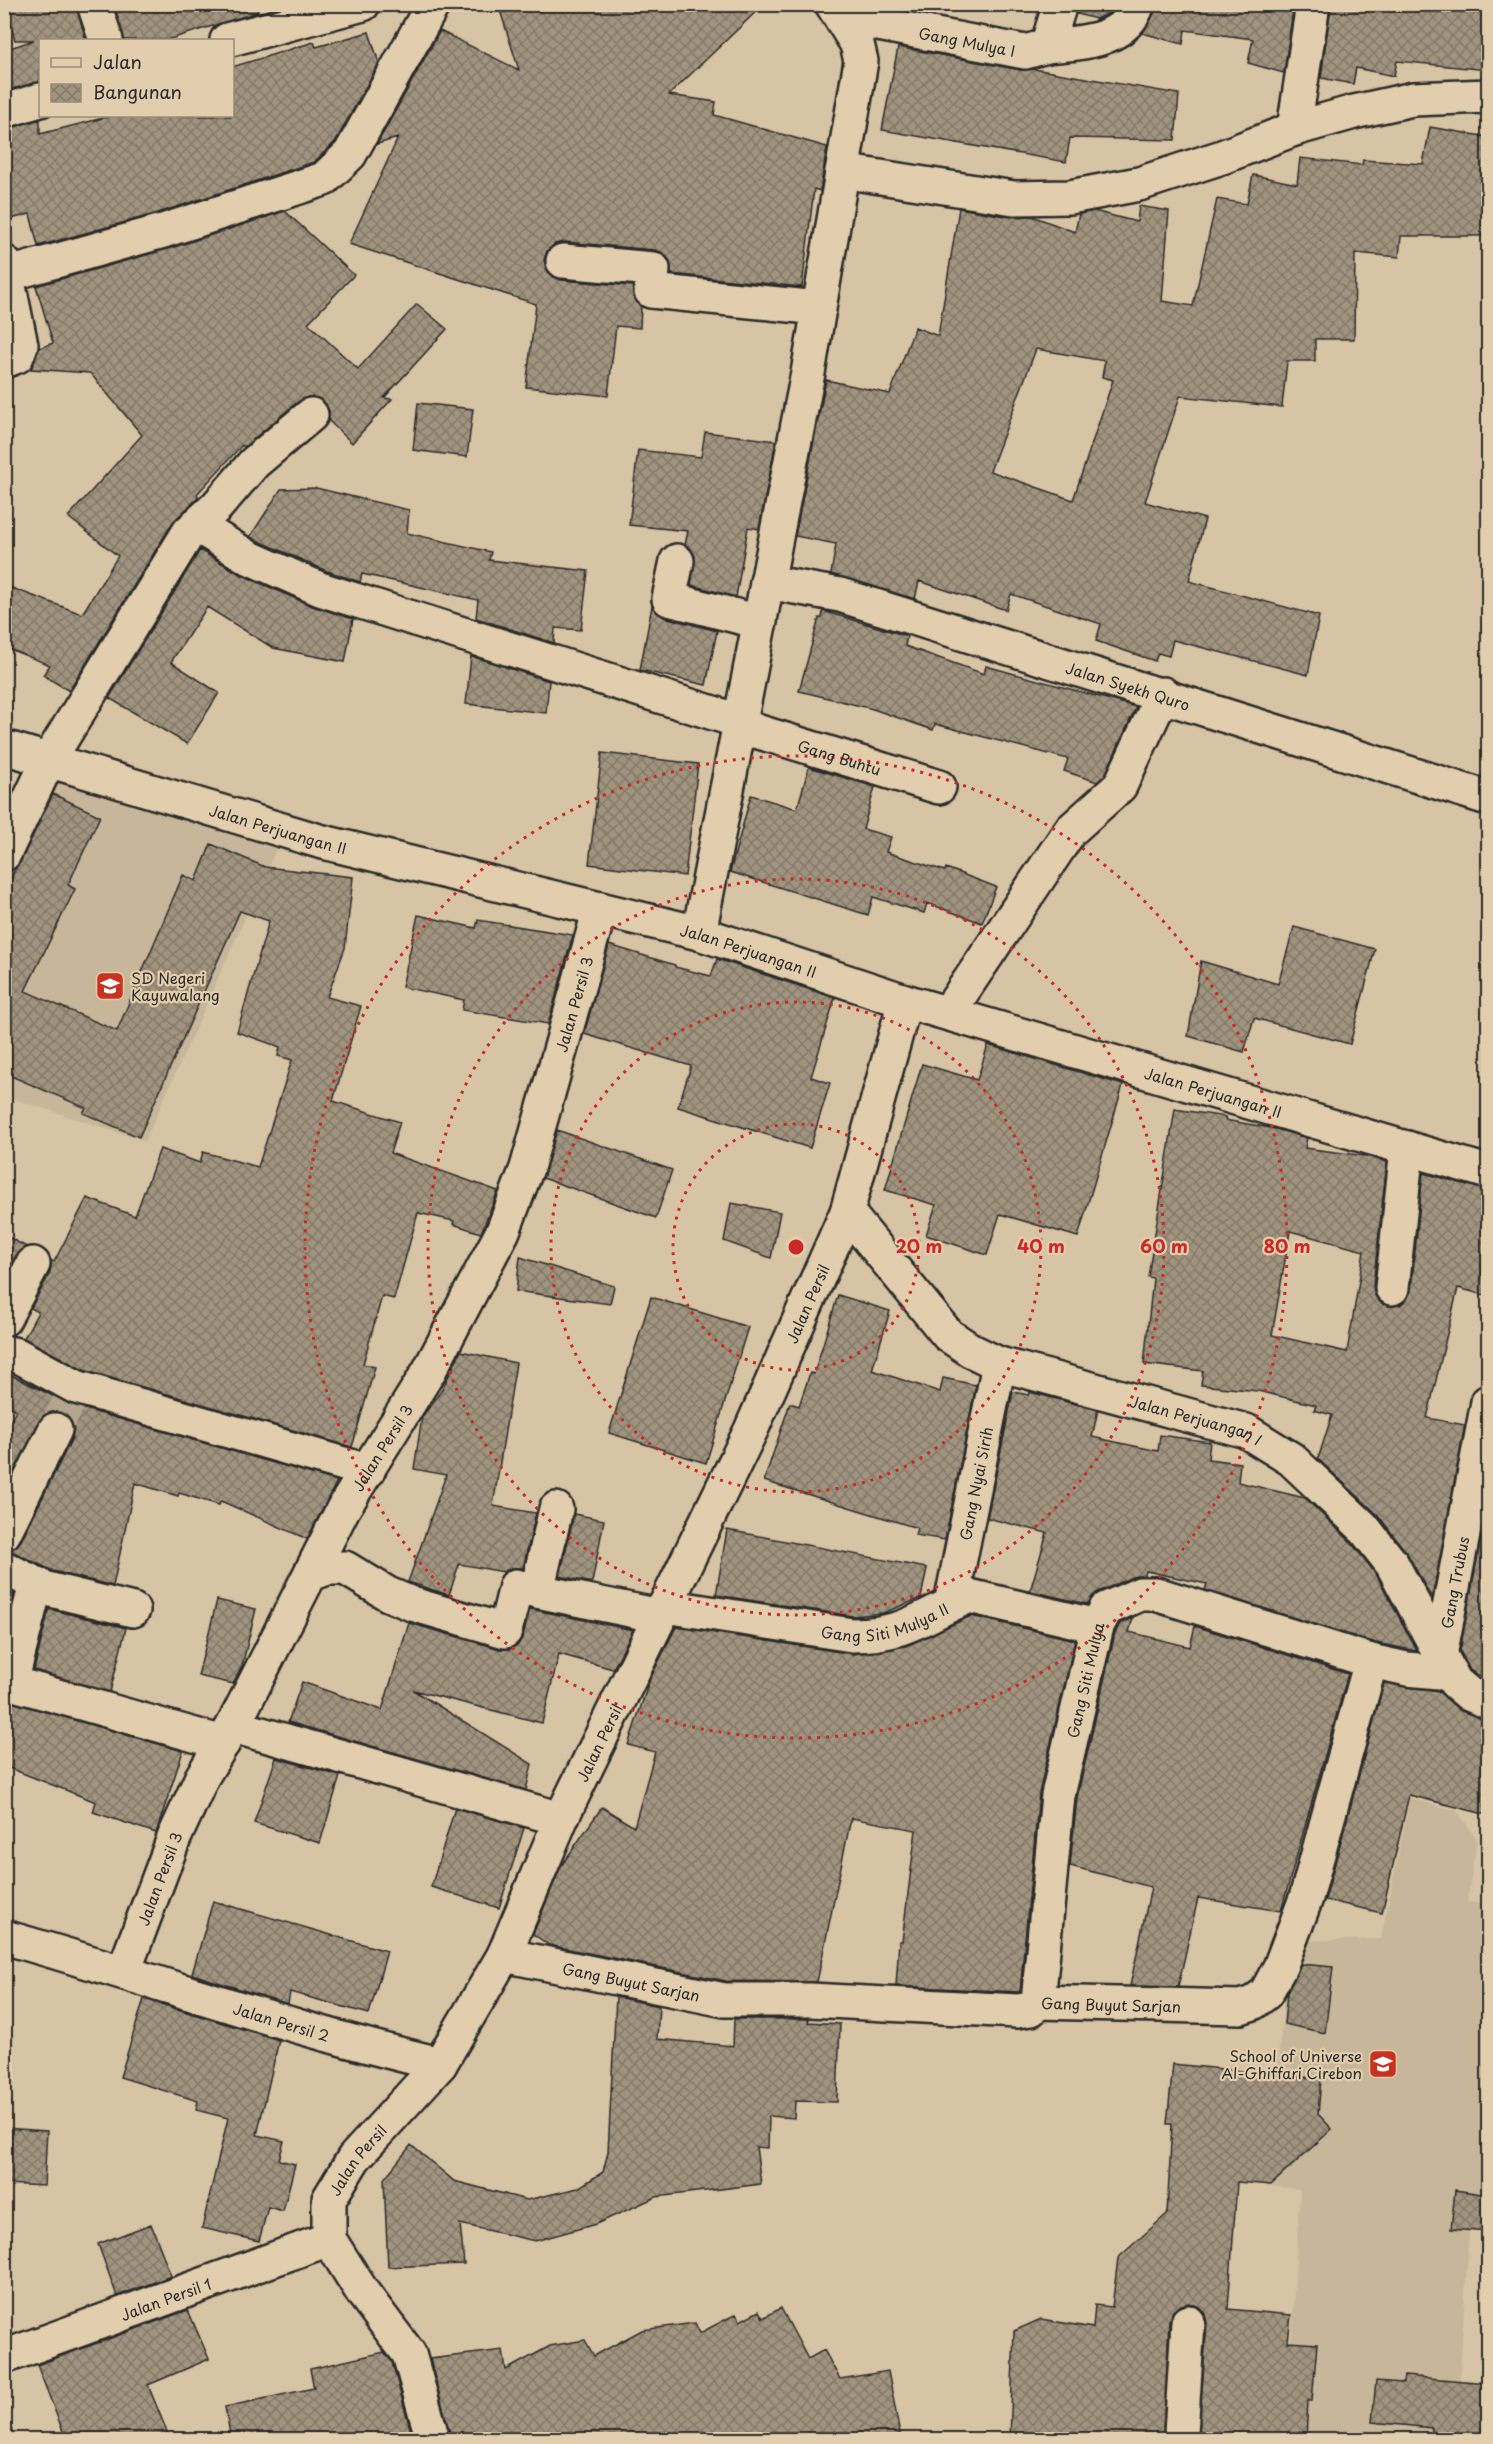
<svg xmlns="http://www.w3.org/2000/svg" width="1493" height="2444" viewBox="0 0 1493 2444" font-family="'Playpen Sans',sans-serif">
<defs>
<pattern id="building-cross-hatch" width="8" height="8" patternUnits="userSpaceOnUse" patternTransform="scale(1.5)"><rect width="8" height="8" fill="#a1947f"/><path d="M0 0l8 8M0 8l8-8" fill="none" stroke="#837968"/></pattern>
</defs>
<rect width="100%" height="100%" fill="#d7c4a4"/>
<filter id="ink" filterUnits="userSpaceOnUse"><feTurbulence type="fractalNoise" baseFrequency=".0167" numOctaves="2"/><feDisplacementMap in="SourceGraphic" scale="12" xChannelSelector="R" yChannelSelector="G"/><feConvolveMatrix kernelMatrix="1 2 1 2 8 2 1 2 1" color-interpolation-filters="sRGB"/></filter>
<g filter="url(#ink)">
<path fill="#c7b699" d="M49 778 278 845 145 1141 5 1096V876Z
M1410 1798 1457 1811 1477 1839 1467 1901 1488 1906V2199L1471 2198 1456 2439H1286L1300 2189 1266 2186 1290 1941 1381 1939Z"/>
<path fill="url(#building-cross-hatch)" stroke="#2b2b2b" stroke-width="1.5" fill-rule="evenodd" d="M4 4H76L86 40H40V82L4 91V50L34 40H15Z
M114 4H256L258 12 167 40H124Z
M498 4H764L669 95 716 102 714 115 827 147 820 191 814 189 802 287 671 274 670 261 663 253 655 250 565 242 555 244 547 251 544 260 546 268 552 276 561 280 633 286 634 298 641 307 640 328 616 326 608 396 526 387 536 304 349 244 398 138 377 144 440 31 519 70Z
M1078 4H1117L1111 12 1096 19 1077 14Z
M1156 4H1268L1293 10 1284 73 1248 63 1253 39 1185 30 1183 44 1142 33Z
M1331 4H1488V70L1397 61 1394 76 1356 68 1353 84 1321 78Z
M369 32 379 63 335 142 314 162 158 213 38 246 30 214 11 219 4 194V129L40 119V134L111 116H232V67L314 42 316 47Z
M898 47 1021 70 1034 69 1179 94 1175 140 1070 138 1066 162 882 130Z
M1430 127 1488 137V236H1401L1399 257 1355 253 1354 339H1315V361H1287L1282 407 1180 396 1145 502 1205 519 1189 581 1319 616 1308 675 1173 640 1169 656 1158 653 1155 661 1096 641 1101 624 1011 594 1006 610 919 581 915 599 831 574 836 544 795 536 826 380 890 394 915 327 938 336 959 208 1011 217 1032 216 1075 232 1079 214 1094 211 1137 222 1139 206 1169 211 1162 301 1193 306 1217 199 1247 204 1253 175 1297 184 1300 158 1362 165 1363 160 1423 164ZM1036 349 1105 361 1102 377 1113 380 1073 500 990 471Z
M285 211 354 275 308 323 358 369 417 304 447 329 384 398 392 399 352 443 329 421V411L325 403 318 398 308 397 299 401 244 447 242 445 197 494 199 497 173 522 69 691 43 675 50 665 4 647V585L82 614 118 556 68 517 142 435 90 373 31 369 39 348 53 343 36 286 168 249Z
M418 403 473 409 467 457 413 450Z
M705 432 776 441 759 529 748 527 736 597 691 585 695 556 685 545 688 531 629 525 638 450 701 457Z
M316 488 409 510 407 533 491 552 489 560 588 571 581 630 555 628 554 643 476 618 478 600 362 574 360 582 327 571 250 537 281 489Z
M200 550 240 574 312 606 353 619 345 662 273 648 207 607 171 662 219 693 187 744 109 698Z
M652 606 664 617 717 631 706 685 640 670Z
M823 611 907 636 905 646 984 674 986 666 1136 707 1105 775 1097 782 1064 771 1068 759 935 724 933 730 873 709 799 691 819 618H822Z
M471 656 549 681 546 713 466 704Z
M602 753 698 764 685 876 589 864Z
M809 767 875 787 863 829 891 837 886 852 945 871 946 868 996 887 982 923 927 903 924 913 873 897 868 915 730 872 751 795 797 809Z
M53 794 100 816 68 885 75 889 25 991 117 1031 183 875 196 881 211 844 265 867 353 877 345 948 327 997 361 1006 333 1101 400 1122 390 1153 498 1191 481 1233 453 1224 454 1221 418 1213 394 1299 382 1296 363 1364 375 1367 352 1447 83 1370 24 1338 38 1312 31 1308 50 1273 51 1260 54 1262 87 1198 135 1216 160 1149 200 1163 203 1152 258 1167 292 1060 278 1056 280 1047 237 1032 269 921 240 911 139 1137 83 1113 86 1108 4 1073V892Z
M418 915 476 928 478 920 573 935 548 1024 462 1010 464 1000 402 987Z
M1294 927 1375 949 1350 1044 1254 1018 1244 1052 1188 1036 1201 961 1278 984Z
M609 945 675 965V967L711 976 717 959 835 998 811 1077 830 1083 810 1148 678 1107 691 1066 584 1034Z
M988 1045 1123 1085 1078 1237 1000 1214 987 1255 926 1235 936 1205 885 1190 922 1064 977 1080Z
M1175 1109 1226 1117 1225 1120 1276 1129 1307 1138 1305 1148 1366 1156 1387 1162 1373 1286 1375 1296 1381 1303 1389 1306 1400 1305 1407 1299 1411 1291 1423 1173 1488 1190V1296L1458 1288 1427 1418 1465 1425 1432 1599 1408 1555 1378 1515 1318 1459 1332 1415 1314 1410 1316 1405 1258 1391 1201 1385 1203 1371 1144 1364 1153 1278 1148 1277ZM1290 1231 1364 1251 1347 1352 1272 1335Z
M557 1130 672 1170 656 1218 543 1178Z
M731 1203 780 1212 771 1258 724 1241Z
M4 1235 27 1247 16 1255 4 1278Z
M520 1257 614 1286 610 1304 516 1291Z
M838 1295 890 1311 872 1370 940 1392 943 1378 976 1385 945 1540 915 1535 917 1528 764 1481 790 1403 799 1406 810 1373 814 1374Z
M651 1297 748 1327 706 1463 609 1433Z
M461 1351 516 1363 493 1506 536 1513 523 1568H511L504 1572 459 1564 449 1595 408 1582 446 1475 414 1469 422 1417 441 1391Z
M5 1372 71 1405 337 1481 307 1539 221 1501 219 1505 179 1493 178 1496 135 1483 113 1586 53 1571 9 1550 21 1541 72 1438 74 1428 70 1419 63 1413 53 1411 44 1415 4 1490V1434L16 1410 4 1404Z
M1013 1392 1029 1395 1030 1392 1098 1410 1092 1437 1158 1451 1160 1435 1210 1442 1208 1459 1240 1463 1238 1482 1305 1498 1349 1540 1376 1574 1417 1651 1376 1643 1205 1590 1207 1584 1146 1571 1145 1575 1132 1577 1098 1592 1087 1604 1030 1591 1047 1533 987 1518Z
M1488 1500V1682L1470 1670 1460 1651Z
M574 1514 604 1520 592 1583 560 1576Z
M727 1530 927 1568 921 1598 883 1613 853 1616 716 1595Z
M4 1589 14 1594 4 1632Z
M217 1600 256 1609 242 1666 233 1684 198 1676Z
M49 1609 126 1628 110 1692 34 1670Z
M530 1609 633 1630 613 1669 559 1654 542 1723 413 1690 532 1764 526 1790 288 1722 302 1682 382 1710 409 1623 500 1649H509L518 1645 523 1636Z
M971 1616 1075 1640 1039 1793 1020 1992 896 1986 899 1941H902L916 1830 851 1818 817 1982 726 1981 549 1945 533 1934 561 1866 602 1807 634 1827 655 1752 628 1745 650 1679 676 1627 853 1654 906 1646Z
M1133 1618 1129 1632 1190 1647 1195 1626 1348 1674 1281 1911 1198 1898 1178 1987 1130 1986 1151 1887 1070 1866 1077 1798 1115 1633 1120 1624Z
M1384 1683 1438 1691 1461 1711 1488 1720V1815L1409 1795 1382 1913 1325 1900Z
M4 1700 183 1751 156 1833 93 1812 96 1802 4 1766Z
M276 1758 340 1776 320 1843 254 1823Z
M455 1808 524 1828 499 1908 431 1887Z
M213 1901 387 1951 369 2014 290 1992 288 2004 192 1974Z
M1301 1964 1333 1967 1325 2033 1284 2024 1287 1993Z
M616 1997 659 2006 657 2039 733 2046 734 2019H809L808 2022 840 2024 837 2102 795 2101 794 2118 769 2116 768 2148 756 2147 761 2184 656 2197 596 2224 535 2241 460 2224 464 2264 388 2267 384 2179 411 2145 454 2181 527 2200 578 2188 603 2172 608 2152Z
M144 1999 279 2040 257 2135 284 2141 279 2160 295 2164 283 2211 268 2207 259 2241 202 2228 228 2118 196 2110 198 2101 120 2077Z
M1173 2064 1321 2079 1318 2114 1332 2129 1271 2185 1237 2182 1228 2309 1291 2315 1288 2342 1317 2344 1312 2401H1308L1306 2439H1198L1207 2323 1205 2314 1199 2307 1189 2303 1179 2306 1173 2311 1169 2321 1164 2439H1010L1014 2331 1041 2319 1093 2328 1095 2305 1112 2307 1118 2258 1167 2214 1172 2124H1167Z
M4 2128 47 2131 44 2186 4 2184Z
M1455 2190 1488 2195V2232L1451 2229Z
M151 2224 171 2276 117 2296 98 2244Z
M781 2308 808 2359 824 2350 840 2379 888 2371 901 2439H451L430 2359 503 2350 506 2370 550 2346 585 2340 594 2356 642 2330 695 2323 700 2333 736 2314 740 2321 759 2311 763 2318Z
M188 2310 209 2359 148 2385 170 2439H66L37 2365Z
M384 2352 392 2362 413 2439H231L225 2407 314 2388 310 2369Z
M1404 2376 1488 2383V2439L1432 2435V2428L1372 2422 1376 2381 1403 2383Z"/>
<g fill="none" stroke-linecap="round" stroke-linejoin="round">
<path stroke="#b5a58c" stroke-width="33" stroke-dasharray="33 16" stroke-linecap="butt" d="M55 1430 76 1387"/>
<g stroke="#2b2b2b" stroke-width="38">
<g id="minor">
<path d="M94 4 106 40"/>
<path id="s1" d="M843 20 868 22 1025 52 1047 46 1060 4"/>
<path d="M227 40 363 4"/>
<path d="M1047 46C1080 43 1125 42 1138 4"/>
<path d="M4 111 40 100"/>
<path d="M1294 129 1313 4"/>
<path d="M842 171 1014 198 1070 197 1139 184 1222 157 1294 129 1354 112 1413 99 1488 96"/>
<path d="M563 261 653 269 651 291 819 308"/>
<path d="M4 262 21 345 17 356 4 361"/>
<path d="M9 274 163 231 324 179 350 154 433 4"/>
<path id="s2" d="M196 525 248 557 320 589 726 717 756 731 939 787"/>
<path d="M677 561 669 599 760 622"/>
<path id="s3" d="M767 582 840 595 1488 798"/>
<path id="s4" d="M4 747 319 841 699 933 905 1001 1488 1172"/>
<path d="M4 854 48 761 189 532 217 506 254 463 311 415"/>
<path d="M699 933 808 373 861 61 857 44 832 4"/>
<path d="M948 1013 1070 831 1120 786 1163 694"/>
<path id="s5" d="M847 1212 948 1335 972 1351 999 1364 1246 1431 1291 1459 1363 1527 1392 1564 1455 1682 1469 1694 1488 1702"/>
<path d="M1392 1288 1407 1148"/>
<path d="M4 1319 33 1264"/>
<path d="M4 1352 17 1355 76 1387 368 1471"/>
<path d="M556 1509 537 1591 660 1616"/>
<path d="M4 1533 55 1430"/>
<path d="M4 1568 47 1589 133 1610"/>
<path d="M311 1574 327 1568H345L388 1594 412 1604 505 1631 516 1586 537 1591"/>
<path d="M36 1584 11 1683 223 1743"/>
<path id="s6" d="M951 1604 999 1364"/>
<path id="s7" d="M665 1606 852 1635C906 1635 923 1616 969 1596L1097 1626"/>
<path id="s8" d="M1440 1656 1488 1402"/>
<path d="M233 1726 561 1819"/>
<path id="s9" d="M4 1937C150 1978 293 2030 440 2064"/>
<path id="s10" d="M504 1955 724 2000H810L1017 2011 1031 2009 1038 2002 1240 2007 1253 2003 1266 1993 1280 1967 1306 1898 1371 1661"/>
<path id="s11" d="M124 1971 174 1838 202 1777 233 1726 343 1509 429 1371 503 1231 527 1168 600 909"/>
<path id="s12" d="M1038 2002 1058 1795 1097 1626 1106 1609 1140 1594H1156L1371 1661 1407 1669 1449 1673"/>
<path id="s13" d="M4 2357 329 2239"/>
<path d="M1181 2433 1188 2322"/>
<path id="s14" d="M433 2440 409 2354 363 2293 329 2239V2199L354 2158 440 2064 504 1955 561 1819 751 1430 847 1212 905 1001"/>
</g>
</g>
<use href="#minor" stroke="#e2ceac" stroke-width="33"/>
</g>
</g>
<g fill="none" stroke="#cd2828" stroke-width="3" stroke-dasharray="3 6">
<circle cx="796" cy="1247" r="123"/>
<circle cx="796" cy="1247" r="245"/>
<circle cx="796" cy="1247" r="368"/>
<circle cx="796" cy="1247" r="491"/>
</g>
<defs>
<g id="school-square" transform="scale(1.5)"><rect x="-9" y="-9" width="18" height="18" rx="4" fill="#c8321e" stroke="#e2ceac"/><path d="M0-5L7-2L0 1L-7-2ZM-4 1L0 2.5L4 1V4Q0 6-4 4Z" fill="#fff"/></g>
</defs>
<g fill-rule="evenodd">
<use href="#school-square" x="110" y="986"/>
<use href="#school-square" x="1383" y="2064"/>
</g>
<g text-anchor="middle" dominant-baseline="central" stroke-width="4.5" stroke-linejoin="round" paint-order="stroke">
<g font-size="15" fill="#2b2b2b" stroke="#e2ceac">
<text stroke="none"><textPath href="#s1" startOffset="126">Gang Mulya I</textPath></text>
<text stroke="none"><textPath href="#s3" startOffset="376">Jalan Syekh Quro</textPath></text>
<text stroke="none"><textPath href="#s2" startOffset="686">Gang Buntu</textPath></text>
<text stroke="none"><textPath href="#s4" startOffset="286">Jalan Perjuangan II</textPath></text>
<text stroke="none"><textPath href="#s4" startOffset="772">Jalan Perjuangan II</textPath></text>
<text stroke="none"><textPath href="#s11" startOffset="1071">Jalan Persil 3</textPath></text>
<text stroke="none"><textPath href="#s4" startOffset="1258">Jalan Perjuangan II</textPath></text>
<text stroke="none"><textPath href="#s14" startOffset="1290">Jalan Persil</textPath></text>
<text stroke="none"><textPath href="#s5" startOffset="423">Jalan Perjuangan I</textPath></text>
<text stroke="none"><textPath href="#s11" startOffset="585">Jalan Persil 3</textPath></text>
<text stroke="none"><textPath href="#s6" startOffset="123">Gang Nyai Sirih</textPath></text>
<text stroke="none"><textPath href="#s8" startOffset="75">Gang Trubus</textPath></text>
<text stroke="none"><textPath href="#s7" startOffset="224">Gang Siti Mulya II</textPath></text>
<text stroke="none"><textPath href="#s12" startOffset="326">Gang Siti Mulya</textPath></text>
<text stroke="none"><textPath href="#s14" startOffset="804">Jalan Persil</textPath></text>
<text stroke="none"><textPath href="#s11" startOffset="99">Jalan Persil 3</textPath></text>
<text stroke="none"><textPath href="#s10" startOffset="130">Gang Buyut Sarjan</textPath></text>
<text stroke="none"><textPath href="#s10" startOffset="615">Gang Buyut Sarjan</textPath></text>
<text stroke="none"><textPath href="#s9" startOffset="290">Jalan Persil 2</textPath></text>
<text stroke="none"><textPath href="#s14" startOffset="318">Jalan Persil</textPath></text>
<text stroke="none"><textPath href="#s13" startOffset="172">Jalan Persil 1</textPath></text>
</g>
<g font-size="15" fill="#2b2b2b" stroke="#e2ceac" text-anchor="start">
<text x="131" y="977">SD Negeri<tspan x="131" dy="17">Kayuwalang</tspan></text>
<text x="1362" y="2055" text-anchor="end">School of Universe<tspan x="1362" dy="17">Al-Ghiffari Cirebon</tspan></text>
</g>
</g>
<circle cx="796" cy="1247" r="9" fill="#cd2828" stroke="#e2ceac" stroke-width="3"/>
<g font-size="18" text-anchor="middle" font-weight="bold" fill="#cd2828" stroke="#e2ceac" stroke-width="4.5" stroke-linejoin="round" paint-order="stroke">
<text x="919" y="1253">20 m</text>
<text x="1041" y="1253">40 m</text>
<text x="1164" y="1253">60 m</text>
<text x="1287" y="1253">80 m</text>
</g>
<rect width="1493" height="2444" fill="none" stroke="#e2ceac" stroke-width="24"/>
<rect x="12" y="12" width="1469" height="2420" fill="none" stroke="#2b2b2b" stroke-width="2" filter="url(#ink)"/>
<rect x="39" y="39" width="195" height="78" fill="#e2ceac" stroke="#998d78" stroke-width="1.5"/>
<rect x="51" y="58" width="30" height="9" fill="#e2ceac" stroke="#998d78" stroke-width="1.5"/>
<text x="93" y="69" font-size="18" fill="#2b2b2b">Jalan</text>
<rect x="51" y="84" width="30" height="18" fill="url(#building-cross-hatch)" stroke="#998d78" stroke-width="1.5"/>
<text x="93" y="99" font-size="18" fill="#2b2b2b">Bangunan</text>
</svg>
